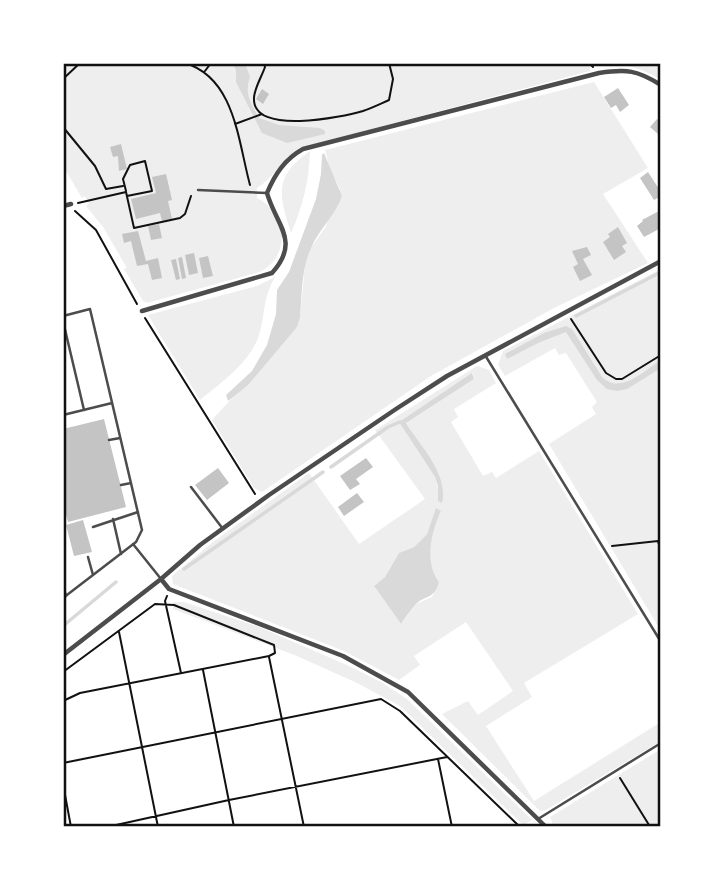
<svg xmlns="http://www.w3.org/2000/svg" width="724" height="890" viewBox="0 0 724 890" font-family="'Source Sans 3',sans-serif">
<rect width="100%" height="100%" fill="#fff"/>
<path fill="#eee" fill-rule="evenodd" d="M69 63H584L590 66V71L300 148C282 158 274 178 257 188V198C287 213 292 255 260 272L147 303 143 301 124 269 127 268 103 227 86 206 89 204 85 196 82 198 63 166V69Z
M596 63H661V80C648 72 633 65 618 65 609 64 604 67 596 63Z
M594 82 648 168 603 194 648 263 554 308 431 376 262 492 254 488 212 420 297 327 300 318 305 265 310 249 325 228 340 189 330 169 325 150Z
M310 151C309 181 303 206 291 233 279 195 273 177 310 151Z
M661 269V631L549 444 596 414 592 407 597 402 566 353 559 355 555 348 505 376 498 365 503 351Z
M275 277C262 300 266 312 259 335 250 363 222 382 200 400L148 315 257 286Z
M477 366 489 370 496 383 454 409 458 417 451 422 483 476 492 472 496 478 539 451 638 614 524 683 532 697 486 726 534 801 661 722V741L546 810 540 811 442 714 468 701 478 715 513 691 466 622 414 656 420 665 399 680 344 651 173 584 172 576 213 542 309 473 359 544 425 499 375 430ZM473 373 474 379 406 423 439 474 442 503 435 477 399 422ZM436 509 441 511C430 532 424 562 439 582L432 597 416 604 401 624 374 586 385 577 399 553 414 547 427 534Z
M173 602H184L259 627 347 665 381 682 407 699 532 820 523 825 400 706 357 683 297 656 173 609Z
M661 749V827H554L550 817Z"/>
<path fill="#d9d9d9" d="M232 63H245L250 77C244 93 251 104 259 118L279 125 320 128 325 131V134L287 143 262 133 236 82V70Z
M324 153 342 196C335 216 319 229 311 248 301 270 302 295 300 318L297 327 248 385 228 401 226 395 252 371 267 345 276 314 277 290 289 272 316 199 321 174 322 155Z
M566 326 572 329 602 377C620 395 644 371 661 360V368L627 389 617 391 607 389 597 380 566 332 538 343 507 359 505 354 544 333Z
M472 373 474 379 406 423C420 446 449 474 442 503L438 501V486L435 477 399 422Z
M436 508 441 511C431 532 424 562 439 582 434 600 426 594 415 605 410 611 405 618 401 624L374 586 385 577 399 553 414 547 427 534Z"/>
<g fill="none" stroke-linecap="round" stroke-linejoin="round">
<path stroke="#d9d9d9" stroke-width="3.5" d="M576 316 661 272
M331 467 388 427 400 422
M184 569 323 472
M63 626 116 582"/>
</g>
<path fill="#c4c4c4" d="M618 88 629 105 620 112 616 105 611 108 604 97Z
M262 89 269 94 263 104 256 99Z
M657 119 661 123V131L658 134 650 127Z
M121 144 127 169 119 171 118 156 113 157 110 147Z
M648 172 661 192V196L654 200 640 178Z
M166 174 172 200 168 201 172 219 162 221 160 213 136 219 131 199 156 193 152 177Z
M661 210V228L644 237 637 226 643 221 642 220Z
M159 224 162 238 151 240 148 226Z
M618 227 627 243 622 246 626 252 614 260 603 242 610 237 608 234Z
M138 231 146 261 158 258 162 278 152 280 148 264 137 266 131 241 124 243 122 234Z
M587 247 591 255 583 259 592 275 580 281 573 267 578 264 572 251Z
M194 253 198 273 189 275 185 255Z
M208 256 213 276 203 278 199 258Z
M182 257 186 278 182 279 178 258Z
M176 259 180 279 176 280 171 260Z
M104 419 126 507 68 522 63 503V429Z
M366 458 373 467 356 479 360 484 350 490 340 476Z
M218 468 229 483 207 500 195 485Z
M357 493 364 502 344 516 338 507Z
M83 520 92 552 74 556 66 525Z"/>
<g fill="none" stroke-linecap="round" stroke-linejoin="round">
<path stroke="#111" stroke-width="2" d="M185 63C235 78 238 141 250 185
M264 63 265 67C262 76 254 89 254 98 252 136 343 117 363 111 372 108 380 104 389 100L393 79 389 63
M589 63 593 67
M205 71 211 63
M63 79 80 63
M235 124 262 114
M63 127 95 166 106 189 123 186
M126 191 123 179 130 165 145 161 152 191 127 196
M78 203 126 192 134 228 180 218 185 214 191 196
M75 211 96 230 137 304
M145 318 255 494
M571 319 606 373 616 379H622L661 355
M612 546 658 541 661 552
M167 596 165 601 181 673
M119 632 158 827
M269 657 304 827
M203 670 234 827
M63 672 155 604 174 605 274 645 275 653 269 656 80 693 63 701
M438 759 452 827
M63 763 381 699 400 711 520 827
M620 778 649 825
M63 784 71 827
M107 827 229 800 447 757"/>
<path stroke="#4c4c4c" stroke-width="2.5" d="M198 190 267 193
M63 316 90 309 142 530 136 542 63 598
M63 321 84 410
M485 355 661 642
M63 415 112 403
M109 440 120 438
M121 485 131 483
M191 487 223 529
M113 519 121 554
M93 527 138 512
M133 544 161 579
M88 557 93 575
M63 585 66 596
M538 819 661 743"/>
<path stroke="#4c4c4c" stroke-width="4.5" d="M63 206 71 204
M142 311 272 273C301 241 276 225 267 193 275 174 285 159 303 149L599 73C627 69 637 70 661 85
M161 579 169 589 343 656 408 692 546 827
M63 655 161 579 200 545 269 495 396 409 447 376 661 261"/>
</g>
<rect width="724" height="890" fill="none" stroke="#ffffff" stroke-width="130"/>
<rect x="65" y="65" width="594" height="760" fill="none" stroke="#111" stroke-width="2.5"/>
</svg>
